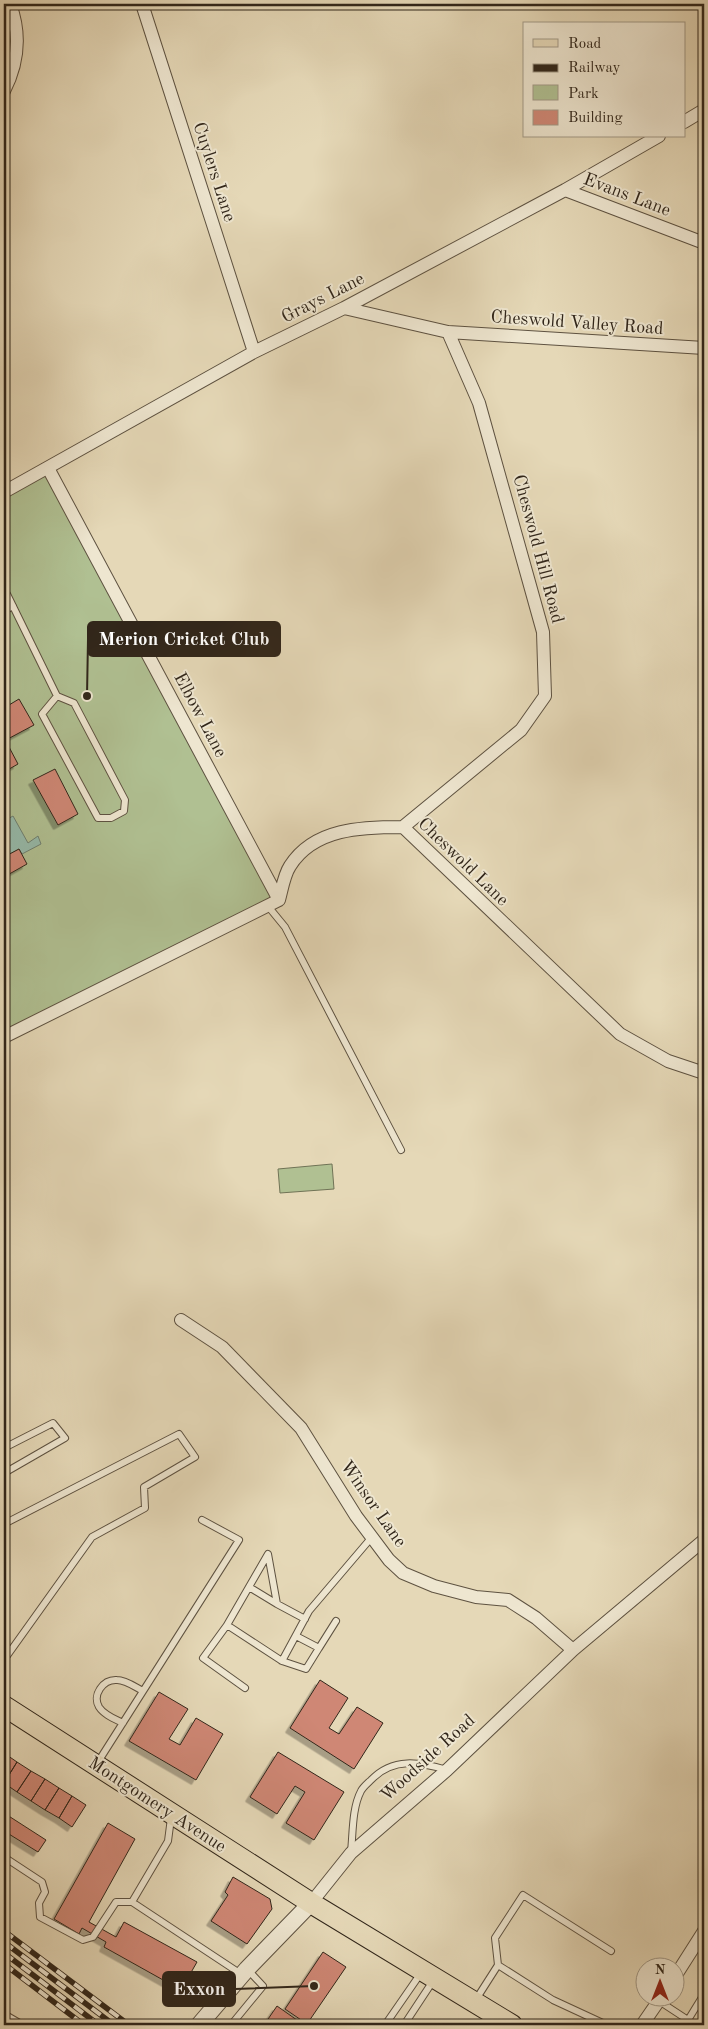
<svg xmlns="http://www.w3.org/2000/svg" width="708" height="2029" viewBox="0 0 708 2029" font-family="'Old Standard TT',serif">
<defs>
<filter id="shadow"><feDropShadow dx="-4.5" dy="4.5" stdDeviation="0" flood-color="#0004"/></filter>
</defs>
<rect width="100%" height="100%" fill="#e5d8b7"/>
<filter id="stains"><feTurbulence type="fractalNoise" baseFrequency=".004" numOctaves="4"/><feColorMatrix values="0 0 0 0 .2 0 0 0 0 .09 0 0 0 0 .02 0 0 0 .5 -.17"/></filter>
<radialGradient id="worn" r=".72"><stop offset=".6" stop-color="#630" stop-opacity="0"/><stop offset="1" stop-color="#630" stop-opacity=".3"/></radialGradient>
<path fill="#b0c092" stroke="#707356" d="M48 468 279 900 4 1037V492Z
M332 1164 334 1189 280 1193 278 1169Z"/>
<path fill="#96baaa" stroke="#6e7f70" d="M13 816 28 843 38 836 41 844 22 854 19 849 4 857V821Z"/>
<path fill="#cf8775" stroke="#31261a" filter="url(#shadow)" d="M19 699 34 725 4 741V708Z
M9 747 18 764 4 772V750Z
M55 769 78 814 58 825 33 780Z
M19 849 27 864 4 877V857Z
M320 1680 348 1698 329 1728 339 1734 357 1707 383 1723 354 1769 290 1728Z
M159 1692 188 1709 169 1739 180 1745 196 1718 223 1734 196 1780 129 1741Z
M278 1752 344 1792 314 1840 286 1823 305 1792 295 1786 277 1814 250 1797Z
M4 1753 17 1762 4 1783Z
M17 1762 31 1771 17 1792 4 1783Z
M31 1771 45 1779 31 1801 17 1792Z
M45 1779 59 1788 45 1810 31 1801Z
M59 1788 72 1796 59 1818 45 1810Z
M72 1796 86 1805 72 1827 59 1818Z
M4 1813 46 1840 38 1852 4 1831Z
M108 1823 135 1839 89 1922 116 1937 124 1922 197 1962 181 1990 104 1947 106 1942 82 1928 79 1934 54 1919Z
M233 1877 270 1899 272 1909 247 1944 211 1921 228 1895 225 1892Z
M323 1952 346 1967 307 2024 285 2009Z
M277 2006 304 2025H264Z"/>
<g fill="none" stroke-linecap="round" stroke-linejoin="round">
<g stroke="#5e5241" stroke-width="8">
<path id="service" d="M4 592 7 594 57 696 74 703 125 800 124 811 111 818H98L42 714 57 696
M4 611 13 606
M267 905 285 927 401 1150
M4 1448 53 1423 65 1438 6 1472 4 1467
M4 1524 179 1434 195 1457 144 1487 145 1508 92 1537 4 1660
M249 1587 277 1604
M227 1625 268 1554 277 1604 305 1619
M296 1636 319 1648 336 1621
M282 1661 306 1669 319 1648
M245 1688 203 1658 227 1625 282 1661 309 1611 372 1537
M123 1723C115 1719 104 1715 99 1707 92 1695 103 1679 117 1680 126 1680 135 1687 143 1691
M98 1762 239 1540 202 1520
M171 1818 168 1841 132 1902 241 1974
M351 1852C353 1833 352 1808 361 1791 363 1787 368 1783 371 1780 393 1757 420 1762 447 1770
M4 1857 42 1882 45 1892 39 1903 40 1917 83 1940 93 1937 116 1902H132
M498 1965 553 2000 607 2025
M475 2001 498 1965 495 1938 523 1895 611 1951
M659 2001 688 2020 704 1994
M4 2014 23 2025
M231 2025 263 1986 248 1970
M385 2025 421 1973
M404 2025 433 1981"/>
</g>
<g stroke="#5e5241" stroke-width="14">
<path id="minor" d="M142 4 254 352
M4 91C19 62 21 34 10 4
M684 122 704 110
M565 190 704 243
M344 308 448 332 479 403 543 632 545 696 521 730 403 827
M448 332 704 348
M48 468 279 900
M4 492 254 352 344 308 565 190 659 136
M4 1037 279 900C282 889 284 875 290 866 314 828 362 827 403 827L620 1034 668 1061 704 1073
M181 1320 222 1347 301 1428 356 1516 389 1560 403 1573 434 1586 476 1597 508 1600 536 1618 573 1650
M311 1903 351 1853 447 1770 573 1650 704 1540
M676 1975 704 1931
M642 2025 662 1996"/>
</g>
<g stroke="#5e5241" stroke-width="18">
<path id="tertiary" d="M199 2025 247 1969 311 1903"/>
</g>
<g stroke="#31261a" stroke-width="22">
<path id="primary" d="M4 1706 311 1903 512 2025"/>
</g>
<use href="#service" stroke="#eee6d0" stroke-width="6"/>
<use href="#minor" stroke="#eee6d0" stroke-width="12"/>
<use href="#tertiary" stroke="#eee6d0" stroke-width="16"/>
<use href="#primary" stroke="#e5d8b7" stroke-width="20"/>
<g stroke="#31261a" stroke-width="5.5">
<path id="rail" d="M4 1931 129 2025
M4 1942 114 2025
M4 1953 99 2025
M4 1964 84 2025"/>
</g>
<use href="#rail" stroke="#eee6d0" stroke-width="4" stroke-dasharray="11" stroke-linecap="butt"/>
</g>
<g text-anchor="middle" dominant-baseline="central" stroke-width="4" stroke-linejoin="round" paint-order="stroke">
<g font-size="18" fill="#31261a" stroke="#eee6d0">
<text transform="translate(214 172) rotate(72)">Cuylers Lane</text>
<text transform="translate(627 195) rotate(21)">Evans Lane</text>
<text transform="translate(323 298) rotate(-27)">Grays Lane</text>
<text transform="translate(577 323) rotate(4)">Cheswold Valley Road</text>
<text transform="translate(538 549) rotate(75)">Cheswold Hill Road</text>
<text transform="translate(200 715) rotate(62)">Elbow Lane</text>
<text transform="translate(463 862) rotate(44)">Cheswold Lane</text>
<text transform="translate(373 1504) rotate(55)">Winsor Lane</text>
<text transform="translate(428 1758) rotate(-42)">Woodside Road</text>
<text transform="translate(157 1805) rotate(33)">Montgomery Avenue</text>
</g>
</g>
<path fill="none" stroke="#31261a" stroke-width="2" d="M87 696L88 639M314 1986L235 1989"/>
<g fill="#31261a" stroke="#eee6d0" stroke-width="2">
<circle cx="87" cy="696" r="5"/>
<circle cx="314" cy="1986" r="5"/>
</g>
<g fill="#31261a" stroke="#31261a" stroke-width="2">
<rect x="88" y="622" width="192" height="34" rx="5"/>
<rect x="163" y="1972" width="72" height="34" rx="5"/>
</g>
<g font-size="19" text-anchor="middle" font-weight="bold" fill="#fff">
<text x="184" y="645">Merion Cricket Club</text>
<text x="199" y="1995">Exxon</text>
</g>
<rect width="708" height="2029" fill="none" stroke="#e5d8b7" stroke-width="20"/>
<rect x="5" y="5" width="698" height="2019" fill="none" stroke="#31261a" stroke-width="2.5"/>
<rect x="10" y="10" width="688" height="2009" fill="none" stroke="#31261a"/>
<rect x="523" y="22" width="162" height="115" fill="#eee6d0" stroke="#a29987"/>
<rect x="533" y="39" width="25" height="8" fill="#e5d8b7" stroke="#a29987"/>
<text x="568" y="48" font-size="15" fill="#31261a">Road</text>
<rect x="533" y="64" width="25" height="8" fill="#31261a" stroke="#a29987"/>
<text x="568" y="72" font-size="15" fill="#31261a">Railway</text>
<rect x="533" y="85" width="25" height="15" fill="#b0c092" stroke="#a29987"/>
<text x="568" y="98" font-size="15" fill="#31261a">Park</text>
<rect x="533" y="110" width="25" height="15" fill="#cf8775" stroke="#a29987"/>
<text x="568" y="122" font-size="15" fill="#31261a">Building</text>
<g transform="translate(660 1982)"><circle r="24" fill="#eee6d0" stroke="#a29987"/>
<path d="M0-4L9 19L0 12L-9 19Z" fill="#8f2418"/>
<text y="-8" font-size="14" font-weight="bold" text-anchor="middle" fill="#31261a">N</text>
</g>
<rect width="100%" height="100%" filter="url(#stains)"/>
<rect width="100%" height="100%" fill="url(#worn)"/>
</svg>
